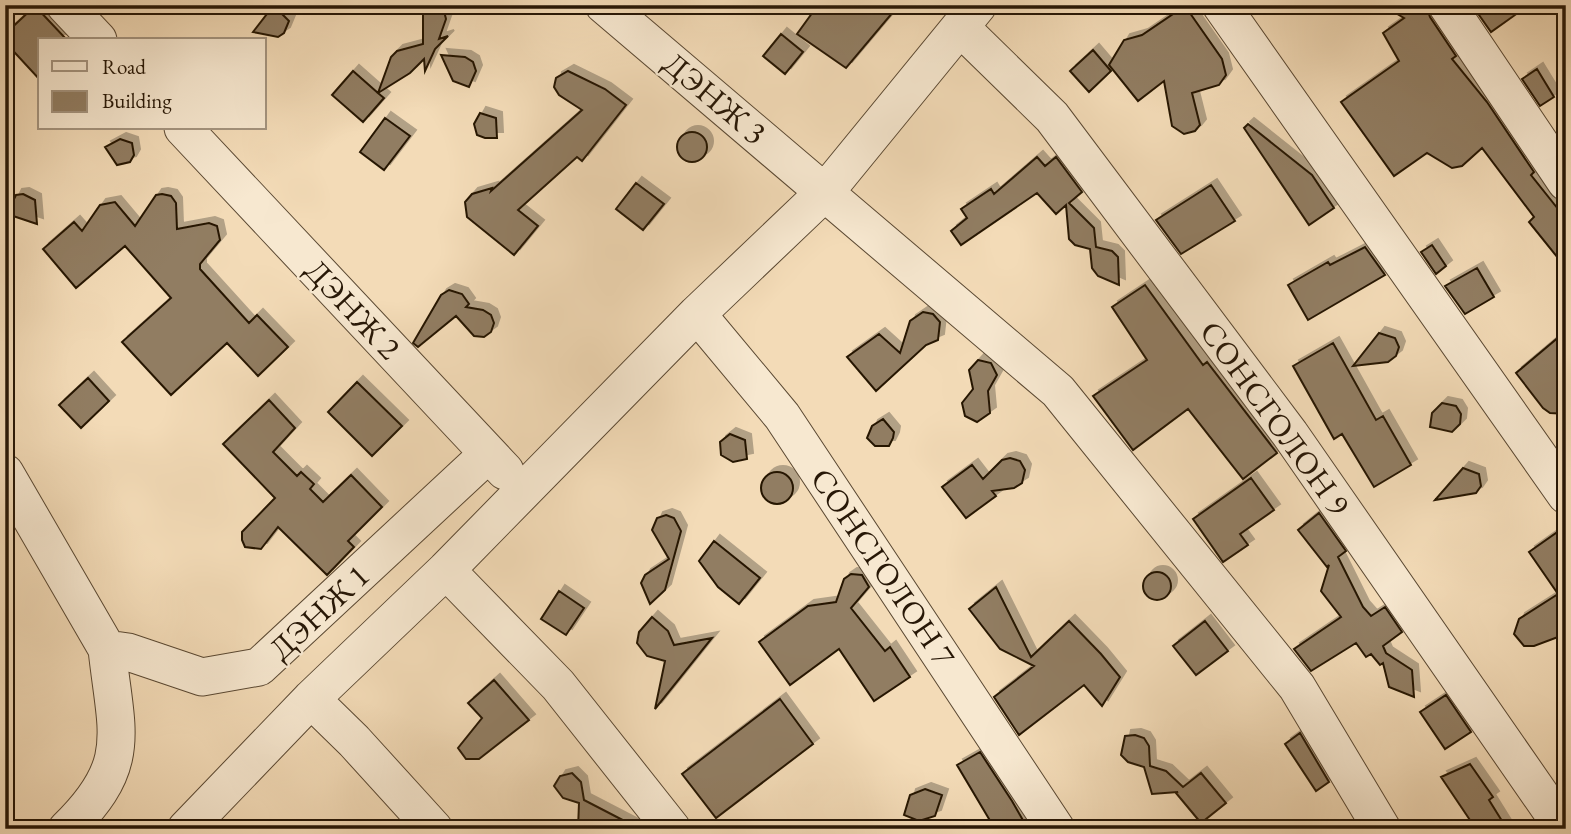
<svg xmlns="http://www.w3.org/2000/svg" width="1571" height="834" viewBox="0 0 1571 834" font-family="'EB Garamond',serif">
<defs>
<filter id="shadow"><feDropShadow dx="6" dy="-6" stdDeviation="0" flood-color="#0004"/></filter>
</defs>
<rect width="100%" height="100%" fill="#f3dbb7"/>
<filter id="stains"><feTurbulence type="fractalNoise" baseFrequency=".00286" numOctaves="4"/><feColorMatrix values="0 0 0 0 .2 0 0 0 0 .09 0 0 0 0 .02 0 0 0 .5 -.17"/></filter>
<radialGradient id="worn" r=".72"><stop offset=".6" stop-color="#630" stop-opacity="0"/><stop offset="1" stop-color="#630" stop-opacity=".3"/></radialGradient>
<path fill="#917d62" stroke="#271706" stroke-width="2" filter="url(#shadow)" d="M818 5H899L846 68 797 34Z
M1382 5H1426L1430 17 1456 56 1452 59 1487 102 1534 172 1531 175 1566 219V268L1529 222 1534 217 1482 148 1462 166 1452 168 1427 153 1394 176 1341 102 1399 61 1383 33 1404 18Z
M1472 5H1529L1491 32Z
M35 6 67 40H40V80L5 42V34Z
M1185 6 1222 59 1226 75 1219 85 1192 93 1200 125 1195 131 1184 134 1172 126 1164 81 1138 101 1109 65 1124 40 1142 35Z
M437 7 444 11 446 19 439 39 448 36 435 49 425 71 424 59 410 73 378 93 384 98 363 122 332 95 353 71 378 93 391 57 397 51 423 44V13L426 8Z
M279 11 289 21 284 33 278 37 253 32 267 14Z
M781 34 803 52 785 74 763 56Z
M1093 50 1111 71 1089 92 1070 71Z
M441 55 465 57 473 62 476 71 469 87 453 81Z
M1537 69 1554 97 1540 106 1522 79Z
M568 71 605 89 626 105 582 161 577 157 518 210 538 226 514 255 467 217 465 202 472 194 492 188 491 191 582 110 559 95 554 87 556 78Z
M480 113 496 118 497 138H485L477 135 474 124Z
M385 118 410 136 384 170 360 152Z
M1248 124 1312 175 1334 208 1309 225 1244 128Z
M677 147a15 15 0 1 1 30 0a15 15 0 1 1-30 0Z
M120 139 132 143 134 155 130 162 117 165 105 147Z
M1037 157 1045 166 1056 157 1082 192 1069 203 1094 228 1096 247 1112 251 1118 257 1119 285 1098 276 1092 268 1090 249 1075 245 1069 239 1066 205 1056 214 1037 193 961 245 951 231 967 218 961 209 991 189 994 194Z
M636 183 664 204 643 230 616 209Z
M1211 185 1235 221 1181 254 1156 220Z
M23 194 35 200 37 224 13 216V201L16 195Z
M162 194 171 196 176 203 177 229 209 223 217 226 220 240 200 264V269L249 323 257 315 288 347 258 376 227 343 171 395 122 342 171 298 125 246 76 288 43 249 74 222 82 231 100 205 115 202 135 226 156 195Z
M1432 245 1446 266 1436 274 1421 252Z
M1365 247 1385 275 1308 320 1288 285 1328 262 1330 265Z
M1477 268 1494 297 1465 314 1445 286Z
M1145 285 1203 365 1207 362 1277 453 1243 479 1188 409 1133 450 1093 396 1147 360 1112 307Z
M449 290 462 294 469 304 466 307 483 310 491 315 494 323 491 332 484 337 474 336 456 316 418 347 413 343 441 295Z
M923 312 933 314 940 322 938 340 926 345 876 391 847 357 879 334 900 353 910 321Z
M1566 331V414L1550 413 1543 408 1516 373Z
M1379 333 1395 338 1399 347 1396 356 1388 362 1353 366Z
M1333 343 1376 420 1383 416 1411 465 1374 487 1342 434 1334 439 1293 366Z
M978 360 991 363 997 375 988 391 990 413 977 422 965 416 962 403 973 389 969 370Z
M88 378 109 401 81 428 59 405Z
M357 382 402 426 372 456 328 412Z
M269 400 295 428 273 452 297 476 301 472 314 484 310 489 323 502 351 475 382 507 348 541 354 547 327 575 278 527 261 549 245 547 242 540V532L275 498 223 444Z
M1442 403 1456 406 1461 414 1460 424 1452 432 1430 427 1432 413Z
M883 419 894 432 893 438 889 446H875L867 438 872 426Z
M730 434 745 440 747 459 733 462 721 455 720 442Z
M1010 458 1020 461 1025 470 1022 483 1014 488 992 491 996 496 966 518 942 487 972 465 983 479 1002 460Z
M1463 468 1479 474 1481 486 1476 493 1435 500Z
M761 488a16 16 0 1 1 32 0a16 16 0 1 1-32 0Z
M1251 478 1274 510 1240 534 1248 545 1223 562 1193 519Z
M1319 513 1346 551 1338 557 1363 607 1371 616 1385 607 1402 632 1383 646 1386 653 1412 670 1414 697 1389 687 1383 663 1380 665 1371 654 1366 657 1356 643 1311 671 1294 649 1341 617 1321 591 1329 565 1327 567 1298 530Z
M666 515 674 518 681 531 665 590 650 604 641 583 645 575 669 559 652 530 657 518Z
M1566 526V634L1534 646H1524L1514 634 1519 619 1558 594 1529 552Z
M714 541 760 578 739 604 718 587 699 561Z
M1143 586a14 14 0 1 1 28 0a14 14 0 1 1-28 0Z
M851 574 862 575 869 587 851 608 885 651 890 647 910 677 874 701 839 649 790 685 759 642 808 606 836 602 844 579Z
M996 587 1031 657 1069 621 1101 654 1120 677 1102 706 1084 685 1019 735 994 697 1034 666 1000 649 969 609Z
M559 591 584 608 566 635 541 619Z
M652 617 668 631 674 645 712 638 655 709 665 661 647 656 637 643 639 632Z
M1205 621 1228 651 1196 675 1173 646Z
M494 680 529 720 479 759H466L458 748 482 718 468 703Z
M1446 695 1471 732 1445 749 1420 712Z
M780 699 813 744 716 818 682 774Z
M1300 733 1329 782 1316 791 1285 744Z
M1135 735 1144 738 1149 746 1150 766 1166 771 1183 787 1201 773 1226 803 1201 823 1176 793 1178 792 1152 794 1144 767 1128 762 1121 755 1125 736Z
M980 752 1012 801 1028 829H995L957 765Z
M1470 764 1493 797 1489 800 1507 829H1476L1441 777Z
M572 773 581 782 584 800 640 829H578L579 803 563 798 554 786 560 776Z
M925 789 942 795 935 816 919 821 904 815 910 795Z"/>
<g fill="none" stroke-linecap="round" stroke-linejoin="round">
<g stroke="#5a4832" stroke-width="39">
<path id="street" d="M65 5 98 40
M604 5 1058 391 1297 687 1382 829
M1221 5 1566 495
M1447 5 1566 182
M961 28 1052 117 1290 434 1564 829
M183 128 505 471
M697 314 782 416 1056 829
M5 473 107 649 128 652 202 677 259 667 488 454
M446 570 558 685 672 829
M311 699 354 741 434 829
M67 829C134 764 116 733 107 649
M186 829 311 699 446 570 697 314 826 191 978 5"/>
</g>
<use href="#street" stroke="#f7e8d0" stroke-width="37"/>
</g>
<g text-anchor="middle" dominant-baseline="central" stroke-width="5" stroke-linejoin="round" paint-order="stroke">
<g font-size="32" fill="#271706" stroke="#f7e8d0">
<text transform="translate(715 98) rotate(40)">ДЭНЖ 3</text>
<text transform="translate(353 309) rotate(47)">ДЭНЖ 2</text>
<text transform="translate(1275 418) rotate(54)">СОНСГОЛОН 9</text>
<text transform="translate(883 567) rotate(56)">СОНСГОЛОН 7</text>
<text transform="translate(319 612) rotate(-43)">ДЭНЖ 1</text>
</g>
</g>
<rect width="1571" height="834" fill="none" stroke="#f3dbb7" stroke-width="28"/>
<rect x="7" y="7" width="1557" height="820" fill="none" stroke="#271706" stroke-width="3.5"/>
<rect x="14" y="14" width="1543" height="806" fill="none" stroke="#271706" stroke-width="2"/>
<rect x="38" y="38" width="228" height="91" fill="#f7e8d0" stroke="#a4947f" stroke-width="2"/>
<rect x="52" y="61" width="35" height="10" fill="#f7e8d0" stroke="#a4947f" stroke-width="2"/>
<text x="102" y="74" font-size="21" fill="#271706">Road</text>
<rect x="52" y="91" width="35" height="21" fill="#917d62" stroke="#a4947f" stroke-width="2"/>
<text x="102" y="108" font-size="21" fill="#271706">Building</text>
<rect width="100%" height="100%" filter="url(#stains)"/>
<rect width="100%" height="100%" fill="url(#worn)"/>
</svg>
